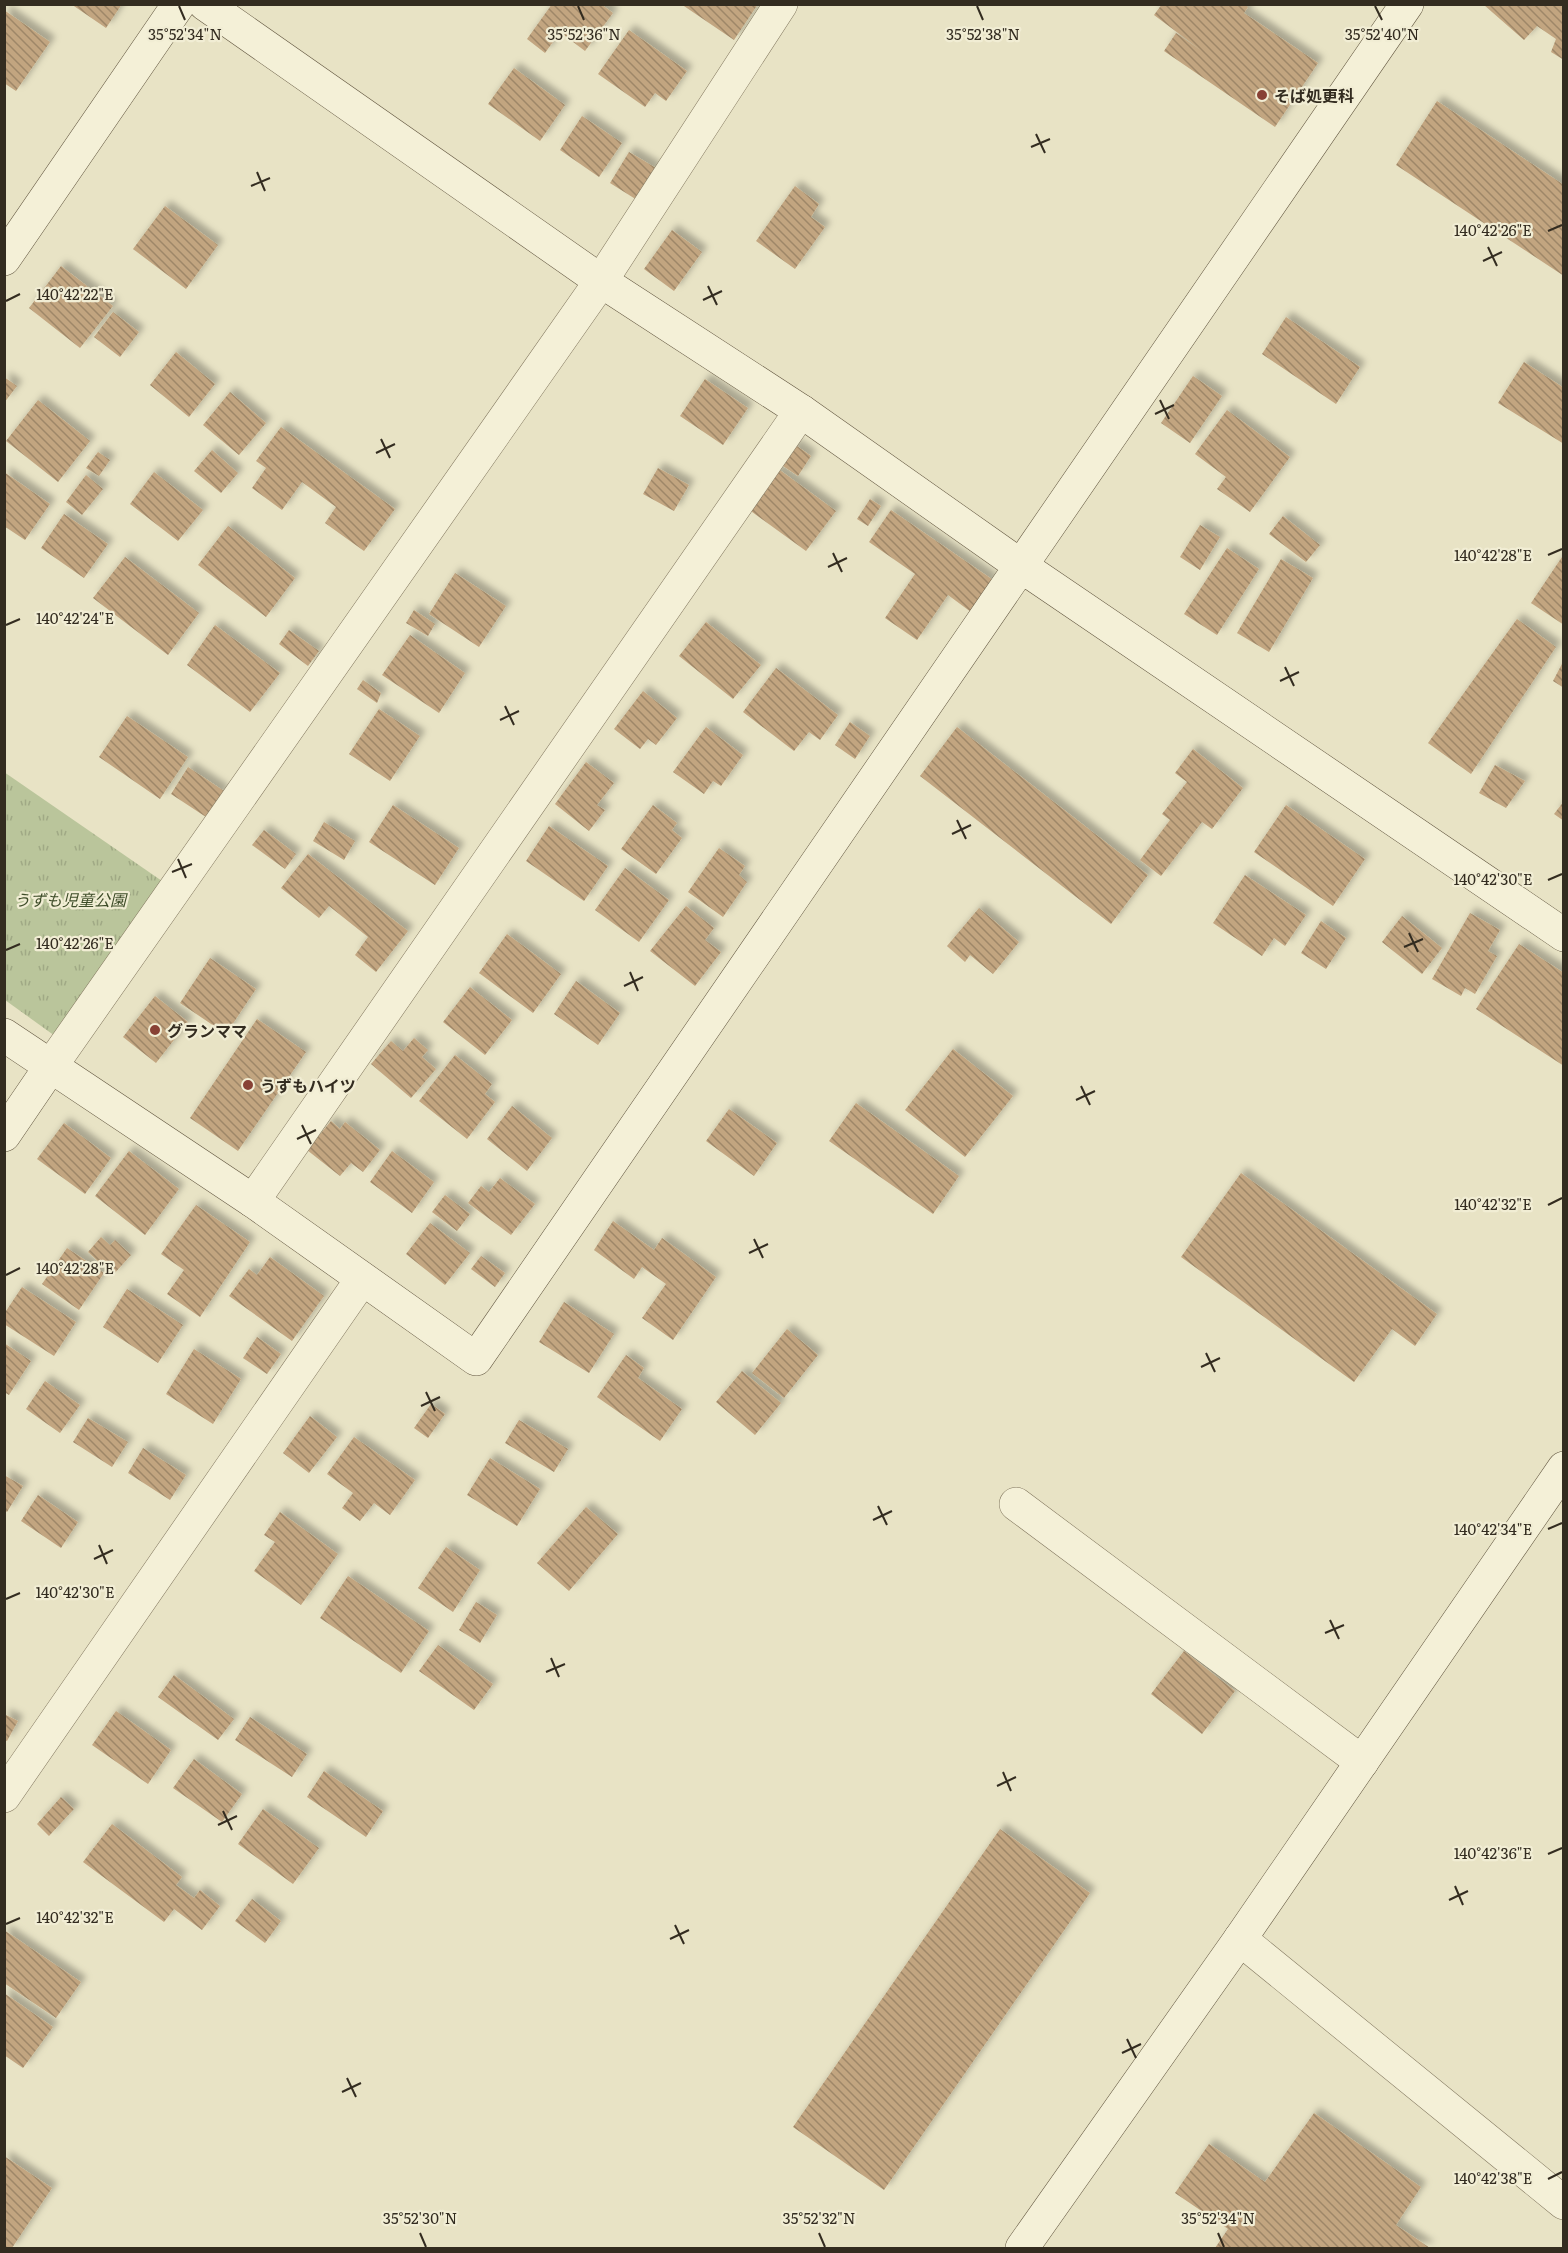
<svg xmlns="http://www.w3.org/2000/svg" width="1568" height="2253" viewBox="0 0 1568 2253" font-family="Literata,'Noto Sans JP',serif">
<defs>
<pattern id="park-tufts" width="24" height="20" patternUnits="userSpaceOnUse" patternTransform="scale(1.5)"><rect width="24" height="20" fill="#bac59b"/><path d="M3 7l-1-3M5 7V3M7 7l1-3M15 17l-1-3M17 17v-4M19 17l1-3" fill="none" stroke="#a0a985"/></pattern>
<pattern id="building-back-hatch" width="6" height="6" patternUnits="userSpaceOnUse" patternTransform="scale(1.5)"><rect width="6" height="6" fill="#c2a580"/><path d="M-1 5l2 2M0 0l6 6M5-1l2 2" fill="none" stroke="#9e8768"/></pattern>
<filter id="shadow"><feDropShadow dx="5.5" dy="-5.5" stdDeviation="3" flood-color="#0004"/></filter>
</defs>
<rect width="100%" height="100%" fill="#e8e3c5"/>
<path fill="url(#park-tufts)" d="M4 772 162 881 55 1036 5 1000Z"/>
<path fill="url(#building-back-hatch)" filter="url(#shadow)" d="M71 4H122L106 28Z
M552 4H601L613 13 585 51 560 32 545 53 527 39Z
M681 4H758L734 40Z
M1162 4H1244L1248 7 1244 13 1318 63 1275 127 1164 51 1176 33 1202 51 1154 15Z
M1484 5H1564V60L1551 52 1556 39 1537 26 1524 40Z
M4 10 50 42 16 91 4 83Z
M629 30 687 71 666 101 655 93 645 107 598 74Z
M514 68 565 105 540 141 488 104Z
M1437 101 1564 185V276L1396 165Z
M582 116 622 143 599 177 560 150Z
M629 152 656 168 637 200 610 183Z
M795 186 819 204 811 217 825 227 795 269 756 241Z
M165 206 218 245 186 289 133 249Z
M672 230 702 252 674 291 644 269Z
M61 266 113 306 80 348 29 308Z
M113 312 139 332 120 357 94 337Z
M1286 317 1360 367 1336 404 1262 354Z
M176 352 215 384 189 417 150 385Z
M1524 362 1564 388V444L1498 403Z
M1193 376 1222 396 1190 443 1161 423Z
M4 377 17 386 4 403Z
M705 379 748 408 723 445 680 416Z
M230 392 266 423 239 455 203 425Z
M38 400 90 441 58 482 6 441Z
M1227 410 1290 457 1250 512 1217 489 1226 477 1195 454Z
M281 427 395 509 364 551 325 523 336 507 302 482 282 510 252 488 266 468 256 461Z
M794 444 811 456 798 476 780 464Z
M212 450 238 473 221 493 194 471Z
M98 452 110 460 99 476 86 468Z
M658 468 689 485 674 511 643 494Z
M777 468 836 511 806 551 748 509Z
M4 472 50 504 25 540 4 526Z
M154 472 203 510 178 541 130 504Z
M86 475 103 489 82 515 66 502Z
M870 499 881 506 868 526 857 519Z
M891 510 993 580 971 612 948 595 917 640 885 618 915 574 869 542Z
M64 514 108 544 84 578 41 548Z
M1283 516 1320 545 1306 562 1269 534Z
M1200 525 1220 537 1200 570 1180 557Z
M228 526 295 578 266 617 198 565Z
M1227 548 1259 569 1217 635 1184 614Z
M1564 554V625L1531 603Z
M125 557 199 613 168 655 93 598Z
M1281 559 1313 578 1269 652 1237 633Z
M455 573 506 606 479 647 429 614Z
M414 610 435 624 428 636 406 623Z
M1517 619 1556 647 1471 774 1428 743Z
M706 622 761 665 733 699 679 656Z
M215 625 280 673 250 712 187 665Z
M289 630 319 651 308 666 279 644Z
M410 635 465 673 439 713 382 675Z
M1564 660V688L1553 681Z
M776 668 838 715 820 740 809 732 794 751 743 712Z
M363 680 381 693 377 703 357 689Z
M643 691 677 718 656 745 648 739 640 749 614 729Z
M379 709 420 736 390 781 349 754Z
M127 716 188 757 160 799 99 757Z
M850 722 870 736 855 759 835 745Z
M706 727 743 755 721 786 713 781 704 794 673 772Z
M957 727 1148 875 1111 924 920 776Z
M1193 749 1243 788 1212 829 1202 822 1161 876 1140 860 1170 820 1162 814 1187 782 1175 773Z
M586 762 614 783 597 805 605 810 589 831 555 804Z
M1495 765 1525 781 1506 808 1479 793Z
M188 767 224 791 206 817 171 794Z
M1564 801V821L1554 814Z
M393 805 459 848 435 885 369 842Z
M653 805 677 823 672 830 682 838 656 874 621 849Z
M1286 805 1365 859 1333 906 1254 852Z
M324 822 355 841 344 860 313 841Z
M549 826 608 866 584 901 526 861Z
M264 830 296 854 285 869 252 845Z
M719 848 745 866 739 875 747 882 723 917 688 892Z
M308 854 408 931 376 972 355 955 368 937 329 906 319 918 281 888Z
M625 868 669 900 639 942 595 910Z
M1245 875 1306 915 1285 946 1274 938 1262 956 1213 923Z
M686 906 714 928 705 940 721 952 695 986 650 951Z
M979 908 1019 942 993 974 970 955 965 962 947 946Z
M1470 913 1500 930 1488 951 1497 956 1475 994 1465 988 1461 996 1432 979Z
M1402 916 1442 948 1422 974 1382 942Z
M1321 921 1346 938 1326 969 1301 953Z
M507 934 561 974 533 1013 479 973Z
M1519 944 1564 973V1066L1476 1009Z
M210 958 256 989 226 1034 180 1003Z
M576 981 620 1013 598 1045 554 1014Z
M470 987 512 1020 485 1055 443 1022Z
M155 996 188 1022 156 1063 123 1037Z
M257 1019 306 1052 238 1151 190 1118Z
M414 1038 428 1050 422 1057 436 1069 411 1098 371 1064 391 1041 403 1051Z
M953 1049 1013 1096 965 1157 905 1110Z
M455 1055 492 1084 485 1094 495 1102 467 1139 419 1101Z
M856 1103 959 1176 933 1214 829 1141Z
M512 1106 552 1138 527 1171 487 1139Z
M729 1109 777 1143 754 1176 706 1141Z
M331 1121 340 1129 345 1122 380 1150 363 1172 351 1163 340 1176 307 1150Z
M64 1123 111 1158 85 1194 37 1159Z
M129 1151 179 1189 145 1235 95 1196Z
M392 1151 434 1182 412 1213 370 1182Z
M1241 1173 1437 1314 1415 1346 1392 1329 1354 1382 1181 1257Z
M500 1178 535 1204 511 1235 468 1203 481 1186 489 1192Z
M445 1195 470 1214 457 1231 432 1212Z
M196 1205 250 1242 200 1317 167 1294 184 1270 161 1254Z
M613 1221 654 1250 662 1238 716 1277 673 1340 642 1318 666 1284 642 1267 634 1279 594 1250Z
M430 1223 470 1253 445 1285 406 1254Z
M101 1237 110 1245 115 1240 131 1255 113 1275 88 1252Z
M67 1248 104 1273 79 1310 42 1284Z
M481 1256 505 1273 495 1287 471 1269Z
M270 1257 324 1296 292 1341 229 1296 249 1269 257 1275Z
M22 1287 76 1322 54 1356 4 1324V1314Z
M127 1289 183 1325 158 1363 103 1327Z
M564 1302 614 1334 589 1373 539 1342Z
M787 1329 818 1355 784 1398 752 1373Z
M257 1337 281 1354 267 1374 243 1358Z
M4 1343 31 1361 9 1395 4 1392Z
M194 1349 241 1379 213 1424 166 1394Z
M626 1355 644 1368 638 1378 682 1409 660 1441 597 1397Z
M742 1371 781 1403 755 1435 716 1402Z
M45 1381 80 1405 60 1433 26 1409Z
M431 1404 445 1414 428 1438 414 1428Z
M310 1416 337 1437 309 1473 283 1453Z
M88 1418 128 1442 112 1467 73 1442Z
M519 1420 568 1449 554 1472 505 1443Z
M354 1437 415 1480 390 1515 374 1503 360 1521 342 1508 353 1493 327 1474Z
M143 1448 186 1475 170 1500 128 1473Z
M490 1458 540 1489 517 1526 467 1495Z
M4 1475 23 1486 7 1512 4 1510Z
M38 1495 78 1522 61 1548 21 1521Z
M586 1507 618 1534 569 1591 537 1563Z
M280 1512 338 1554 301 1605 254 1571 275 1542 264 1535Z
M446 1547 480 1570 453 1612 418 1588Z
M348 1576 429 1631 401 1673 320 1618Z
M476 1602 497 1615 480 1643 459 1630Z
M438 1645 493 1684 474 1710 419 1671Z
M1184 1651 1235 1691 1202 1734 1151 1694Z
M174 1675 234 1719 218 1740 158 1697Z
M116 1711 171 1750 148 1784 92 1745Z
M4 1714 18 1721 7 1741 4 1740Z
M250 1717 307 1754 292 1777 235 1740Z
M194 1759 242 1794 222 1822 173 1788Z
M324 1771 383 1811 366 1837 307 1797Z
M61 1797 74 1809 49 1836 37 1824Z
M263 1809 319 1848 293 1884 238 1844Z
M112 1824 182 1877 176 1885 194 1898 200 1890 220 1906 202 1930 174 1909 164 1922 83 1862Z
M1000 1829 1090 1893 884 2190 793 2127Z
M252 1899 281 1921 265 1943 235 1921Z
M4 1930 81 1982 56 2018 4 1983Z
M4 1993 53 2027 23 2068 4 2055Z
M1314 2113 1421 2187 1396 2225 1430 2248H1215L1228 2229 1175 2193 1209 2144 1265 2182Z
M4 2156 52 2188 12 2248H4Z"/>
<g fill="none" stroke-linecap="round" stroke-linejoin="round">
<g stroke="#81765e" stroke-width="34">
<path id="street" d="M51 1066 601 281 781 4
M253 1201 801 411
M1016 1504 1362 1762
M4 1796 362 1279
M1240 1939 1564 2203"/>
</g>
<g stroke="#635741" stroke-width="34">
<path id="secondary" d="M205 4 601 281 801 411 1021 566 1564 935
M4 259 179 4
M4 1035 253 1201 476 1359 1407 4
M4 1135 51 1066
M1022 2248 1240 1939 1564 1468"/>
</g>
<use href="#street" stroke="#f4f0d7" stroke-width="33"/>
<use href="#secondary" stroke="#f4f0d7" stroke-width="33"/>
</g>
<path fill="none" stroke="#332c20" stroke-width="2" d="M179 6 185 20M578 6 584 20M977 6 983 20M1375 6 1382 20M1036 134 1045 153M1031 147 1050 139M257 172 265 191M251 186 270 178M1548 231 1562 225M1488 247 1497 266M1483 261 1502 252M708 286 717 305M703 300 722 291M6 301 20 294M1160 400 1169 419M1155 414 1174 405M381 439 390 458M376 453 395 444M833 553 842 572M1548 555 1562 549M828 567 847 558M6 625 20 619M1285 667 1294 686M1280 681 1299 672M505 706 514 725M500 720 519 711M957 820 966 839M952 834 971 825M178 859 186 878M172 872 192 864M1548 880 1562 874M1409 933 1418 952M1404 947 1423 939M6 950 20 944M630 972 638 991M624 986 643 977M1081 1086 1090 1105M1076 1100 1095 1091M302 1125 311 1144M297 1139 316 1130M1548 1205 1562 1198M754 1239 763 1258M749 1253 768 1244M6 1275 20 1268M1206 1353 1215 1372M1201 1367 1220 1358M426 1392 435 1411M421 1406 440 1397M878 1506 887 1525M873 1520 892 1511M1548 1529 1562 1523M99 1545 107 1564M94 1559 113 1550M6 1599 20 1593M1330 1620 1339 1639M1325 1633 1344 1625M551 1658 559 1677M546 1672 565 1664M1003 1772 1011 1791M997 1786 1016 1777M223 1811 232 1830M218 1825 237 1816M1548 1854 1562 1848M1455 1886 1463 1905M1449 1900 1468 1891M6 1924 20 1918M675 1925 684 1944M670 1939 689 1930M1127 2039 1136 2058M1122 2053 1141 2044M347 2078 356 2097M342 2092 361 2083M1548 2179 1562 2172M420 2233 426 2247M819 2233 825 2247M1218 2233 1224 2247"/>
<g fill="#884135" stroke="#f1edd4" stroke-width="2">
<circle cx="1262" cy="95" r="6"/>
<circle cx="155" cy="1030" r="6"/>
<circle cx="248" cy="1085" r="6"/>
</g>
<g text-anchor="middle" dominant-baseline="central" stroke-width="4.5" stroke-linejoin="round" paint-order="stroke">
<g font-size="16" font-weight="bold" fill="#332c20" stroke="#f1edd4" text-anchor="start">
<text x="1274" y="95">そば処更科</text>
<text x="167" y="1030">グランママ</text>
<text x="260" y="1085">うずもハイツ</text>
</g>
<g font-size="16" font-style="italic" fill="#3e4d29" stroke="#f1edd4">
<text x="70" y="899">うずも児童公園</text>
</g>
</g>
<g font-size="15" text-anchor="middle" fill="#332c20" stroke="#f1edd4" stroke-width="4.5" stroke-linejoin="round" paint-order="stroke">
<text x="185" y="40">35°52'34"N</text>
<text x="584" y="40">35°52'36"N</text>
<text x="983" y="40">35°52'38"N</text>
<text x="1382" y="40">35°52'40"N</text>
<text x="1493" y="236">140°42'26"E</text>
<text x="75" y="300">140°42'22"E</text>
<text x="1493" y="561">140°42'28"E</text>
<text x="75" y="624">140°42'24"E</text>
<text x="1493" y="885">140°42'30"E</text>
<text x="75" y="949">140°42'26"E</text>
<text x="1493" y="1210">140°42'32"E</text>
<text x="75" y="1274">140°42'28"E</text>
<text x="1493" y="1535">140°42'34"E</text>
<text x="75" y="1598">140°42'30"E</text>
<text x="1493" y="1859">140°42'36"E</text>
<text x="75" y="1923">140°42'32"E</text>
<text x="1493" y="2184">140°42'38"E</text>
<text x="420" y="2224">35°52'30"N</text>
<text x="819" y="2224">35°52'32"N</text>
<text x="1218" y="2224">35°52'34"N</text>
</g>
<rect width="1568" height="2253" fill="none" stroke="#332c20" stroke-width="12"/>
</svg>
